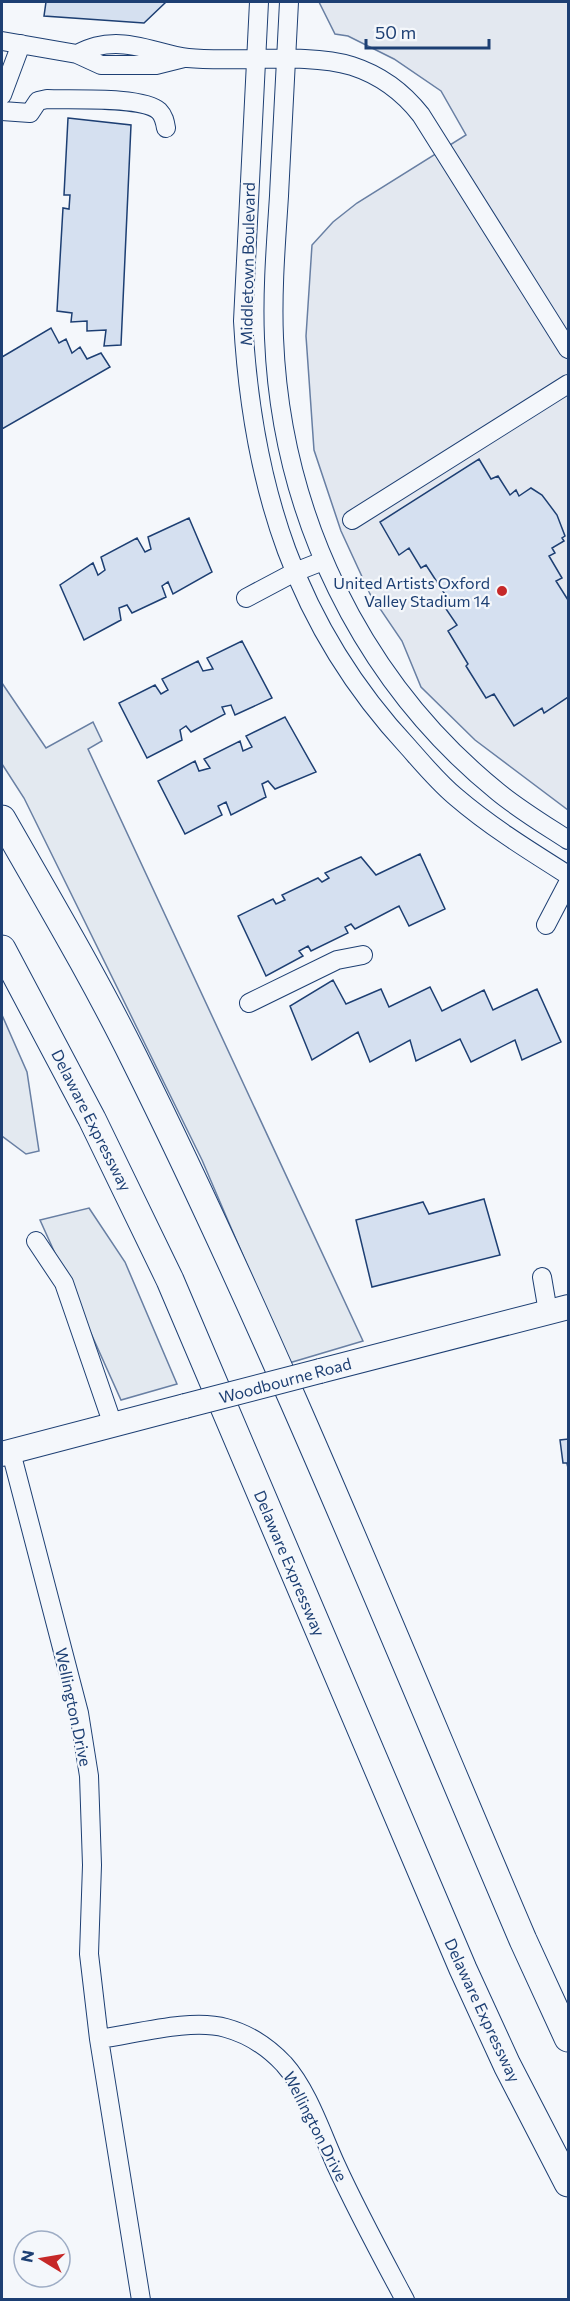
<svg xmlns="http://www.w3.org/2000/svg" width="570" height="2301" viewBox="0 0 570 2301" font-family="Commissioner,sans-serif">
<rect width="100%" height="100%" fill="#f4f7fb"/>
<path fill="#e3e9f0" stroke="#687fa3" stroke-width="1.5" d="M2 683 46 748 93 722 102 741 88 749 363 1341 289 1363 202 1160 24 798 2 764Z
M2 1015 27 1072 39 1151 26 1154 2 1136Z
M89 1208 125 1262 177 1384 121 1400 40 1220Z"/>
<path fill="#e3e8f0" stroke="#687fa3" stroke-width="1.5" d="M319 2H568V810L475 740 421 687 402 641 370 594 341 531 314 450 306 336 312 245 333 222 357 203 466 135 441 91 394 59 348 36 335 34Z"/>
<path fill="#d5e0f0" stroke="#1d3f73" stroke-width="1.5" d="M46 2H166L144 23 44 16Z
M68 118 131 125 121 345 104 346 106 330 87 331V321L71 322 72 313 57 311 63 208 69 209 70 195H64Z
M51 328 59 343 66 339 72 353 80 347 87 359 101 353 110 367 2 429V357Z
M479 459 491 479 498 476 510 495 516 490 519 496 531 488 542 495 557 515 565 536 562 538 564 541 552 548 555 553 549 556 562 578 556 581 568 600V697L544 713 542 708 514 726 494 694 486 698 466 666 468 664 448 631 457 625 444 606 450 602 426 565 421 568 409 548 399 555 380 522Z
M189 518 212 572 173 594 168 582 162 586 166 597 132 613 127 605 119 608 121 620 84 640 60 585 93 563 98 575 105 570 101 557 137 538 145 552 151 549 148 537Z
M242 641 272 698 235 715 231 705 222 707 225 714 191 732 186 726 180 730 182 740 147 758 119 703 155 685 161 694 168 690 162 679 198 661 203 671 213 669 207 658Z
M285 717 316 772 275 789 268 781 262 784 266 797 231 815 226 802 218 806 222 815 185 834 158 781 195 761 199 771 210 768 204 759 240 741 243 751 252 747 246 736Z
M420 854 445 909 409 926 399 906 355 929 351 924 345 927 348 933 311 951 308 946 299 951 303 956 266 976 238 916 273 899 276 904 285 900 282 895 318 878 322 882 329 878 325 873 361 857 376 875Z
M333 980 346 1004 381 989 389 1007 430 987 442 1011 484 990 493 1010 537 989 561 1042 522 1060 515 1040 471 1062 460 1039 416 1061 410 1040 370 1062 358 1032 312 1060 290 1006Z
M484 1199 500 1255 372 1287 356 1220 423 1202 429 1214Z
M568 1439V1468L567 1463H563L560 1440Z"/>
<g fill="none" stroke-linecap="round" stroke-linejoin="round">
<g stroke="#1d3f73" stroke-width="20">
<path id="minor" d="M259 2 243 321C252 485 295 626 409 748 424 765 439 783 456 797 491 827 530 851 568 875
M289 2C286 66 282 131 279 196 276 243 272 291 274 338 281 514 361 681 498 792 520 810 545 825 568 840
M2 41 77 54 101 65H156L184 58
M77 54C91 47 101 44 116 44 141 44 164 55 188 58 236 63 307 52 352 66 380 75 403 92 421 115L568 349
M2 95 21 44
M2 111 30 113 38 101 47 99C71 100 143 96 159 111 164 116 165 122 166 128
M352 520 568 384
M246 598 295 572 323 561
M546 925 568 883
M249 1003 337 960 363 955
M36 1241 64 1283 113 1425
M542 1277 548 1312
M11 1452 79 1713 89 1776 92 1865 89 1954 99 2039
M141 2300 99 2039C136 2034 191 2018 226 2028 248 2034 268 2047 284 2064 308 2091 321 2132 336 2165 357 2211 381 2255 405 2300"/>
</g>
<g stroke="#1d3f73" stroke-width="26">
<path id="major" d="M320 1371 568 1307
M2 1454 185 1406"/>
</g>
<g stroke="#1d3f73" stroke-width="29">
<path id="highway" d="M2 819C47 898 94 977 134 1058 277 1346 397 1645 523 1940L568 2038
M2 949 92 1119 170 1280 463 1969 507 2065 568 2183"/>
</g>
<use href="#minor" stroke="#f4f7fb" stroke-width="18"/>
<use href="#major" stroke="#f4f7fb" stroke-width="24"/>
<use href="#highway" stroke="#f4f7fb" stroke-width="27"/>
<g stroke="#1d3f73" stroke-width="26" stroke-linecap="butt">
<path id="major-bridge" d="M185 1406 320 1371"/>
</g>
<use href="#major-bridge" stroke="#f4f7fb" stroke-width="24"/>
</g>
<circle fill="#c62828" stroke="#f4f7fb" stroke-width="2" cx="502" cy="591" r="6"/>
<g text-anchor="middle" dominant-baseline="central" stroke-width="4.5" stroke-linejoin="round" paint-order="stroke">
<g font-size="16" fill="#1d3f73" stroke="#f4f7fb">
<text transform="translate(247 264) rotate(-89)">Middletown Boulevard</text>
<text transform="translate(92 1120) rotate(63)">Delaware Expressway</text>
<text transform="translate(285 1380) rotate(-15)">Woodbourne Road</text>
<text transform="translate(290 1563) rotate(67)">Delaware Expressway</text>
<text transform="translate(74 1707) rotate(78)">Wellington Drive</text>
<text transform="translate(483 2010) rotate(65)">Delaware Expressway</text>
<text transform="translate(316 2126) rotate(63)">Wellington Drive</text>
</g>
<g font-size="16" fill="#1d3f73" stroke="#f4f7fb" text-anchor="end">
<text x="490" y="582">United Artists Oxford<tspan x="490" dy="18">Valley Stadium 14</tspan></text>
</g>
</g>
<rect width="570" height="2301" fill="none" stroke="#1d3f73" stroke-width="6"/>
<g transform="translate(42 2259) rotate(281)"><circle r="28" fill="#f4f7fb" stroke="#9eadc5" stroke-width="1.5"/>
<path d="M0-4.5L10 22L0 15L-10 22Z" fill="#c62828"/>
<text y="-9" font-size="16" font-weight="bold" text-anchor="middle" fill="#1d3f73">N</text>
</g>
<path d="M366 39v9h123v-9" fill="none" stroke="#1d3f73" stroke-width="3"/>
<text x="375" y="39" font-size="18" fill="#1d3f73" stroke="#f4f7fb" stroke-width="4.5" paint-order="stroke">50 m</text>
</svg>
